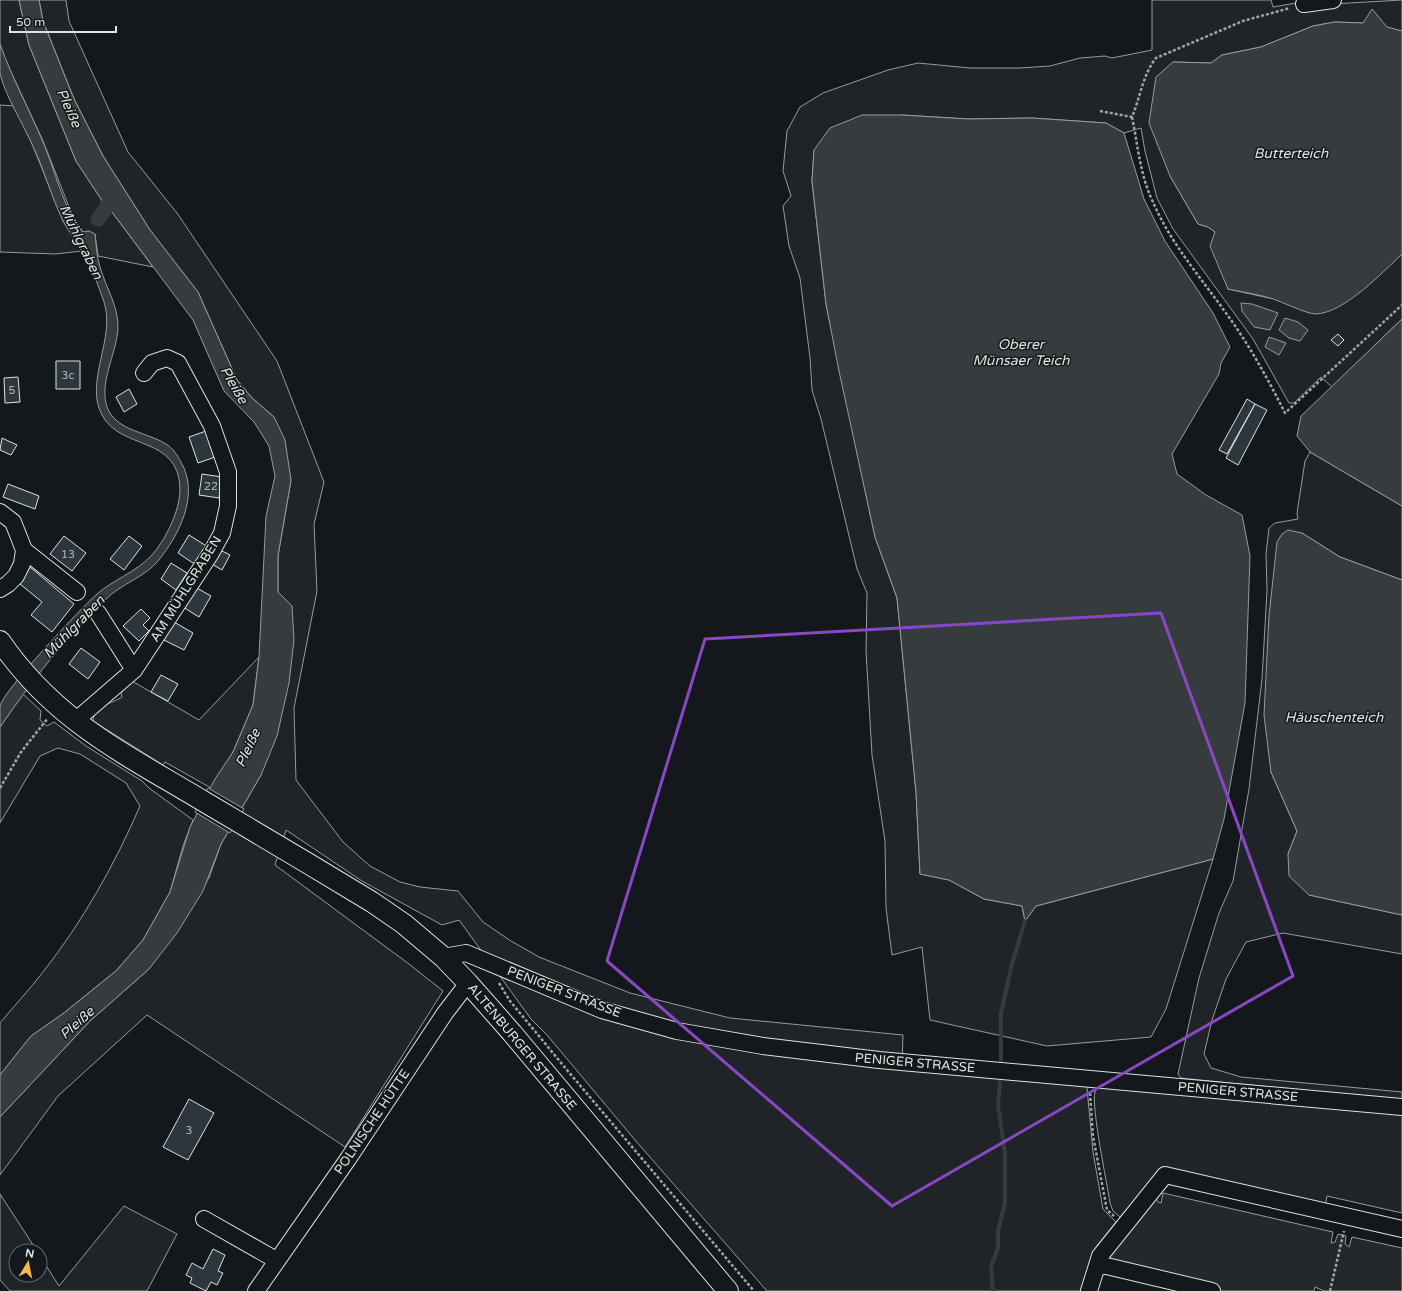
<svg xmlns="http://www.w3.org/2000/svg" width="1402" height="1291" viewBox="0 0 1402 1291" font-family="'Varela Round',sans-serif">
<rect width="100%" height="100%" fill="#14181c"/>
<path fill="#202428" stroke="#939e99" d="M0 0H19L29 45 76 161 103 202 93 215 94 219 101 222 105 216 112 212 153 267 98 256 95 234 83 232 73 217 43 141 4 57 0 44Z
M39 0H66L69 21 128 152 177 213 277 361 324 482 314 524 317 591 294 708 296 780 343 842 370 866 400 882 420 887 458 891 483 922 511 941 539 957 630 993 730 1018 903 1035 902 1067 1085 1085 1087 1088 1093 1152 1103 1209 1116 1222 1096 1247 1080 1291H767L635 1140 547 1035 531 1019 459 920 442 925 362 881 286 830 275 865 409 964 443 991 345 1147 147 1015 58 1096 0 1175V1117L90 1021 149 969 209 878 221 844 261 775 292 606 278 592V556L291 480 274 417 252 398 237 380 198 292 150 230 103 156 74 99 43 21Z
M1152 0H1271L1273 7 1302 2 1331 4 1402 0V31L1363 23 1335 22 1313 26 1261 47 1222 55 1211 63 1173 62 1170 176 1198 224 1208 227 1215 232 1228 289 1269 298 1346 302 1365 288 1402 254V319L1332 387 1321 377 1294 403H1289L1253 339 1173 229 1157 198 1145 151 1141 128 1124 133 1106 123 1032 118 968 119 902 115 814 150 812 181 826 304 875 537 897 598 916 792 920 874 949 880 984 899 1022 906 1025 921 1036 906 1213 859 1166 1009 1151 1037 1047 1046 930 1020 922 947 892 955 886 908 885 841 872 755 866 651 867 593 857 569 821 419 812 390 810 358 800 278 789 246 783 206 791 196 783 171 787 131 800 107 823 93 888 70 918 63 970 68H1019L1050 66 1080 58 1105 56 1112 58 1152 50Z
M0 105 15 106 33 146 63 221 82 251 56 254 0 252Z
M1310 452 1402 506V580L1340 557 1302 533 1271 772 1297 831 1288 854 1309 895 1402 915V954L1283 933 1246 942 1226 979 1212 1020 1204 1054 1211 1068 1241 1077 1402 1092V1100L1190 1079 1181 1078 1178 1074 1199 978 1219 913 1233 881 1249 789 1262 679 1267 590 1266 554 1269 528 1275 523 1298 519 1297 513 1305 461Z
M259 657 253 705 233 752 211 788 165 762 163 765 93 721C94 705 112 704 122 697L121 693 132 681 199 720Z
M23 694 41 711 40 720 47 726 54 722 86 746 142 781 149 788 193 820 183 846 170 892 143 940 117 970 64 1013 31 1036 0 1075V1023C14 1006 30 989 43 972 83 921 115 864 140 806L126 783 80 754 58 748 40 756 0 823V727Z
M1101 1086 1402 1114V1213L1327 1196 1325 1207 1164 1168 1120 1217 1113 1211 1110 1203C1107 1183 1091 1107 1095 1092 1096 1089 1098 1088 1101 1086Z
M0 1194 37 1251H16V1275H40V1256L59 1286 124 1206 177 1234 147 1291H10L0 1280Z"/>
<path fill="#24282b" stroke="#939e99" d="M1163 1193 1333 1232 1331 1243 1335 1242 1338 1234 1346 1236 1345 1244 1349 1247 1352 1237 1402 1248V1291H1324L1315 1287 1314 1291H1187L1091 1267 1156 1198 1158 1202 1161 1203Z"/>
<path fill="#363b3e" stroke="#939e99" d="M19 0H39L43 21 74 99 103 156 150 230 198 292 237 380 252 398 274 417 285 440 291 480 278 556V592L292 606 294 640 289 683 277 736 261 775 221 844 203 891 177 933 149 969 90 1021 0 1117V1075L31 1036 64 1013 117 970 143 940 170 892 190 827 215 779 233 752 253 705 259 657 266 516 275 476 269 446 254 422 224 391 193 320 112 212 103 202 76 161 29 45Z
M1372 9 1387 27 1402 31V254C1383 272 1344 313 1316 314 1306 314 1281 301 1270 298 1257 294 1242 292 1228 289L1210 246 1215 232 1208 227 1198 224 1170 176 1149 123 1156 77 1173 62 1211 63 1222 55 1261 47 1313 26 1335 22 1363 23Z
M0 44C12 78 29 109 43 142 54 167 65 214 83 232L89 231 95 234C96 245 97 257 100 267 106 288 119 307 118 329 116 355 99 382 107 407 116 431 147 432 166 444 173 448 177 455 181 462 200 495 179 535 158 561 145 577 121 584 106 599 66 637 31 682 0 727 0 721 0 713 0 706 3 691 81 608 97 594 113 580 136 572 151 556 165 541 180 511 180 489 179 435 121 451 102 415 84 382 116 338 104 302 98 285 92 268 83 253 77 242 69 232 63 221 51 196 44 169 32 144 24 126 3 91 0 73 0 64 0 53 0 44Z
M862 115H902L968 119 1032 118 1106 123 1124 133 1144 199 1165 241 1213 313 1230 347 1221 363 1219 374 1172 454 1177 474 1206 495 1242 515 1250 556 1245 703 1224 819 1213 859 1036 906 1025 921 1022 906 984 899 949 880 920 874 916 792 897 598 875 537 839 371 826 304 812 181 814 150 830 128Z
M1241 303 1252 304 1278 313 1270 330 1254 327 1242 311Z
M1285 318 1298 322 1308 330 1300 341 1289 338 1279 330Z
M1402 319V506L1310 452 1297 436 1301 416Z
M1269 337 1286 343 1279 355 1265 347Z
M1288 530 1302 533 1340 557 1402 580V915L1309 895 1289 876 1288 854 1297 831 1271 772 1264 715 1269 616 1277 542 1282 534Z"/>
<path fill="#14181c" stroke="#939e99" d="M208 788 244 809 230 833 195 812Z"/>
<g fill="none" stroke-linecap="round" stroke-linejoin="round">
<path stroke="#363b3e" stroke-width="4" d="M1001 1060V1013L1012 964 1025 921
M993 1291 991 1267 998 1248V1231L1005 1203V1154L998 1105 1000 1082"/>
<path stroke="#363b3e" stroke-width="15" d="M98 219 114 197"/>
</g>
<path fill="#2c363c" stroke="#d8e6dc" d="M1338 334 1344 340 1338 346 1331 340Z
M56 361H80V389H56Z
M18 377 20 402 5 403 4 378Z
M129 389 137 404 124 412 116 397Z
M1247 399 1255 404 1227 454 1219 450Z
M1255 404 1267 410 1238 465 1226 458Z
M209 430 218 456 198 463 189 437Z
M2 438 17 445 11 455 0 450Z
M202 474 222 477 219 498 199 495Z
M8 484 39 496 35 509 3 497Z
M189 535 208 547 196 565 178 553Z
M64 536 86 553 72 571 50 554Z
M129 536 142 546 124 570 110 559Z
M220 550 230 555 222 570 212 564Z
M171 563 187 573 176 590 161 579Z
M30 567 74 604 52 632 31 615 42 602 20 584Z
M195 587 211 596 199 617 183 607Z
M141 609 150 618 143 625 149 631 139 641 123 626Z
M174 622 193 633 184 650 164 640Z
M81 648 100 662 88 679 69 664Z
M161 675 178 684 168 701 151 692Z
M189 1099 214 1113 188 1160 163 1147Z
M213 1249 225 1255 218 1271 223 1273 217 1285 211 1282 206 1291 190 1283 192 1278 186 1275 192 1263 203 1269Z"/>
<g fill="none" stroke-linecap="round" stroke-linejoin="round">
<g stroke="#d8e6dc" stroke-width="18">
<path id="minor" d="M1304 4 1333 0
M0 512 13 522 24 550 22 564 16 576 8 584 0 589
M24 550 77 592
M98 613 134 670
M75 721 134 670 211 553 222 533 228 506V472L212 426 178 363 167 358 152 363 144 373
M443 957 466 953 602 1010 677 1031 763 1046 879 1060 1402 1107
M204 1219 276 1260
M1098 1264 1212 1291
M256 1291 348 1159 445 1013 468 983
M1089 1291 1100 1256 1165 1175 1402 1229"/>
</g>
<g stroke="#d8e6dc" stroke-width="22">
<path id="major" d="M0 641C54 720 123 753 203 801 259 834 316 868 372 902L404 924 443 957 468 983 512 1033 728 1291"/>
</g>
<path stroke="#9da8a2" stroke-width="2.5" stroke-dasharray="3 2" stroke-linecap="butt" d="M1100 111 1132 117C1140 98 1143 74 1156 58L1243 21 1290 8
M1132 117C1138 146 1140 175 1153 202 1170 242 1198 274 1223 309 1247 341 1267 377 1285 413L1402 305
M0 788 21 752 48 718
M499 983 510 1001 567 1070 754 1291
M1090 1093 1093 1136 1107 1210 1114 1216
M1330 1291 1344 1231"/>
<use href="#minor" stroke="#14181c" stroke-width="16"/>
<use href="#major" stroke="#14181c" stroke-width="20"/>
</g>
<path fill="none" stroke="#8948c3" stroke-width="3" stroke-linejoin="round" d="M1161 613 1293 976 892 1206 607 961 705 639Z"/>
<g text-anchor="middle" dominant-baseline="central" stroke-width="3" stroke-linejoin="round" paint-order="stroke">
<g font-size="11" fill="#adbab4">
<text x="68" y="375">3c</text>
<text x="12" y="390">5</text>
<text x="211" y="486">22</text>
<text x="68" y="554">13</text>
<text x="189" y="1130">3</text>
</g>
<g font-size="13" fill="#d8e6dc" stroke="#14181c">
<text transform="translate(186 589) rotate(-58)">AM MÜHLGRABEN</text>
<text transform="translate(564 992) rotate(21)">PENIGER STRASSE</text>
<text transform="translate(522 1047) rotate(50)">ALTENBURGER STRASSE</text>
<text transform="translate(915 1063) rotate(5)">PENIGER STRASSE</text>
<text transform="translate(1238 1092) rotate(5)">PENIGER STRASSE</text>
<text transform="translate(372 1122) rotate(-56)">POLNISCHE HÜTTE</text>
</g>
<g font-size="14" font-style="italic" fill="#d8e6dc" stroke="#14181c">
<text transform="translate(69 108) rotate(66)">Pleiße</text>
<text x="1291" y="153">Butterteich</text>
<text transform="translate(81 242) rotate(64)">Mühlgraben</text>
<text x="1021" y="344">Oberer<tspan x="1021" dy="16">Münsaer Teich</tspan></text>
<text transform="translate(234 385) rotate(60)">Pleiße</text>
<text transform="translate(74 627) rotate(-46)">Mühlgraben</text>
<text x="1334" y="717">Häuschenteich</text>
<text transform="translate(248 748) rotate(-65)">Pleiße</text>
<text transform="translate(77 1023) rotate(-42)">Pleiße</text>
</g>
</g>
<g transform="translate(28 1263) rotate(10)"><circle r="19" fill="#14181c" stroke="#626a69"/>
<path d="M0-3L7 15L0 10L-7 15Z" fill="#ffb74d"/>
<text y="-6" font-size="11" font-weight="bold" text-anchor="middle" fill="#d8e6dc">N</text>
</g>
<path d="M10 26v6h106v-6" fill="none" stroke="#d8e6dc" stroke-width="2"/>
<text x="16" y="26" font-size="12" fill="#d8e6dc" stroke="#14181c" stroke-width="3" paint-order="stroke">50 m</text>
</svg>
